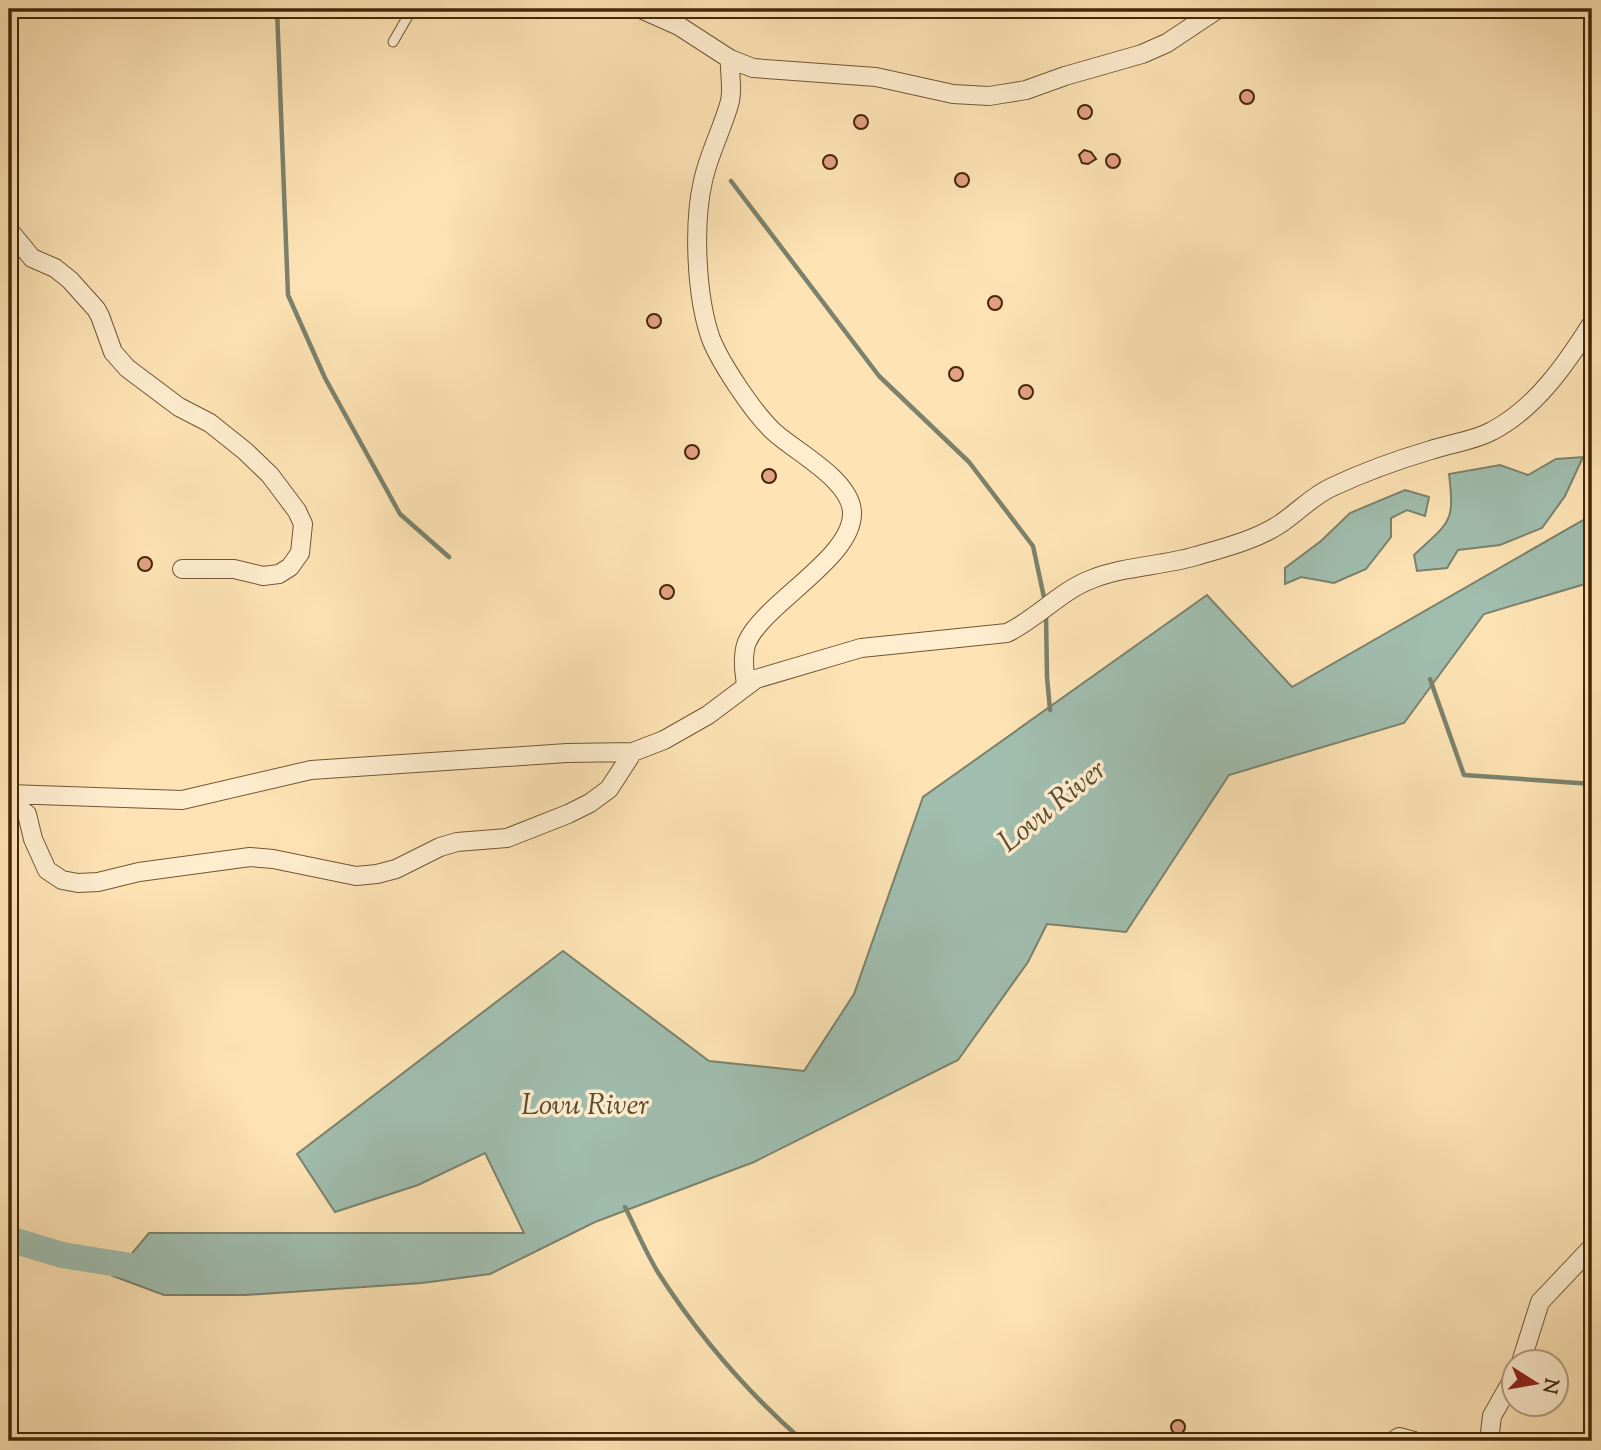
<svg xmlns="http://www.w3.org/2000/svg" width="1601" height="1450" viewBox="0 0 1601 1450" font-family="'Sorts Mill Goudy',serif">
<rect width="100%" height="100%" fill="#fee4b5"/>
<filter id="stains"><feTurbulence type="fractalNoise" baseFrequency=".00286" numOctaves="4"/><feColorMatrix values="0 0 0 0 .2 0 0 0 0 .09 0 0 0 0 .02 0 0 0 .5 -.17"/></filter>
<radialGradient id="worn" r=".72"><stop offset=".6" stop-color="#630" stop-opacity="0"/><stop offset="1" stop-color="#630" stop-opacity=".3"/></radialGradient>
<path fill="#a0beb0" stroke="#7b826d" stroke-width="2" d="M1583 457 1565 496 1542 528 1500 545 1458 550 1447 568 1417 571 1414 555C1450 521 1455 524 1449 474L1500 465 1528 475 1556 459Z
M1405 490 1429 497 1425 516 1407 510 1391 518V537L1366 569 1334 583 1301 577 1285 584V568L1321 541 1350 513Z
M1592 515V582L1484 614 1404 723 1229 775 1126 932 1047 924 1028 962 958 1060 754 1162 595 1222 490 1274 422 1283 245 1295H164L113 1276 149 1233H524L485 1153 418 1185 335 1212 297 1154 563 951 709 1061 804 1071 854 994 923 797 1207 595 1292 687Z"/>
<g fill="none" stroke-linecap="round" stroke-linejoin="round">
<path stroke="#7b826d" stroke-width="4.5" d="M277 9 288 295 325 378 400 514 449 557
M731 181 879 376 969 462 1033 546 1045 602
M1046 614 1047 677 1050 710
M1430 679 1464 775 1592 784
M9 828 23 817
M625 1207C636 1229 646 1253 659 1274 699 1336 748 1393 803 1441"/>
<path stroke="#a0beb0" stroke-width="26" d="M9 1239 62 1255 156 1270"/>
</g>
<path fill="#e3a083" stroke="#432709" stroke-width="2" d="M1240 97a7 7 0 1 1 14 0a7 7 0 1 1-14 0Z
M1078 112a7 7 0 1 1 14 0a7 7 0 1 1-14 0Z
M854 122a7 7 0 1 1 14 0a7 7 0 1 1-14 0Z
M1084 150 1091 152 1096 159 1088 164 1082 163 1079 155Z
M1106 161a7 7 0 1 1 14 0a7 7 0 1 1-14 0Z
M823 162a7 7 0 1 1 14 0a7 7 0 1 1-14 0Z
M955 180a7 7 0 1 1 14 0a7 7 0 1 1-14 0Z
M988 303a7 7 0 1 1 14 0a7 7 0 1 1-14 0Z
M647 321a7 7 0 1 1 14 0a7 7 0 1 1-14 0Z
M949 374a7 7 0 1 1 14 0a7 7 0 1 1-14 0Z
M1019 392a7 7 0 1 1 14 0a7 7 0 1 1-14 0Z
M685 452a7 7 0 1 1 14 0a7 7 0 1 1-14 0Z
M762 476a7 7 0 1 1 14 0a7 7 0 1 1-14 0Z
M138 564a7 7 0 1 1 14 0a7 7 0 1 1-14 0Z
M660 592a7 7 0 1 1 14 0a7 7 0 1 1-14 0Z
M1171 1427a7 7 0 1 1 14 0a7 7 0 1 1-14 0Z"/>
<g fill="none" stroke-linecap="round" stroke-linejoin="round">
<g stroke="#725634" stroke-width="11">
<path id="service" d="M393 42 412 9"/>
</g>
<g stroke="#725634" stroke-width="20">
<path id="minor" d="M641 9 679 26 730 59 753 68 876 77 953 94 989 96 1026 90 1065 76 1142 54 1167 43 1218 9
M730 59C729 72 733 87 730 101 723 128 709 153 703 181 693 224 696 297 711 339 721 364 753 412 773 431 794 451 852 480 852 513 853 558 764 603 747 642 742 655 744 671 746 684
M9 230 32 258 55 268 70 280 96 309 100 316 113 352 127 368 179 407 210 423 245 451 270 475 297 511 303 524 300 553 290 567 279 574 263 576 234 569H182
M9 794 182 800 311 770 567 753 633 752
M9 801 27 814 33 839 47 870 62 880 78 883 98 882 139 872 250 857 273 859 356 876 377 874 396 869 440 847 457 842 507 838 568 814 590 803 609 789 633 752 664 740 708 715 756 679 861 648 1007 633C1038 618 1060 591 1092 579 1125 566 1162 566 1196 556 1223 548 1256 540 1280 524 1297 513 1312 496 1332 487 1364 472 1397 460 1431 450 1451 443 1474 441 1492 431 1536 408 1566 364 1592 323
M1521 1362 1540 1302 1592 1247
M1393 1441 1399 1437 1414 1441
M1489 1441 1492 1416 1514 1377"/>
</g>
<use href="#service" stroke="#feedcf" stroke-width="9"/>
<use href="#minor" stroke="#feedcf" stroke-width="18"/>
</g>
<g text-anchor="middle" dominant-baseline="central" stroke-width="7" stroke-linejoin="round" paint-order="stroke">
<g font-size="30" font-style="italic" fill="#5a4d33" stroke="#feedcf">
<text transform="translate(1053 807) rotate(-39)">Lovu River</text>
<text x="585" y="1106">Lovu River</text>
</g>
</g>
<rect width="1601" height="1450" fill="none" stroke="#fee4b5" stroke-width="35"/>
<rect x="10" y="10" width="1580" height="1429" fill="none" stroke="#432709" stroke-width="3.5"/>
<rect x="18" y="18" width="1566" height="1415" fill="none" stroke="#432709" stroke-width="2"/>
<g transform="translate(1535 1383) rotate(101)"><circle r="33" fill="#feedcf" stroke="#b39e80" stroke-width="2"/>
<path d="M0-5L12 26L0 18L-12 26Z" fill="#8f2418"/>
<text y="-10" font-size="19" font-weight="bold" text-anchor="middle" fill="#432709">N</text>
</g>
<rect width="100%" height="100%" filter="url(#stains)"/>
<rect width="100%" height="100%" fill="url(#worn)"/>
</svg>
